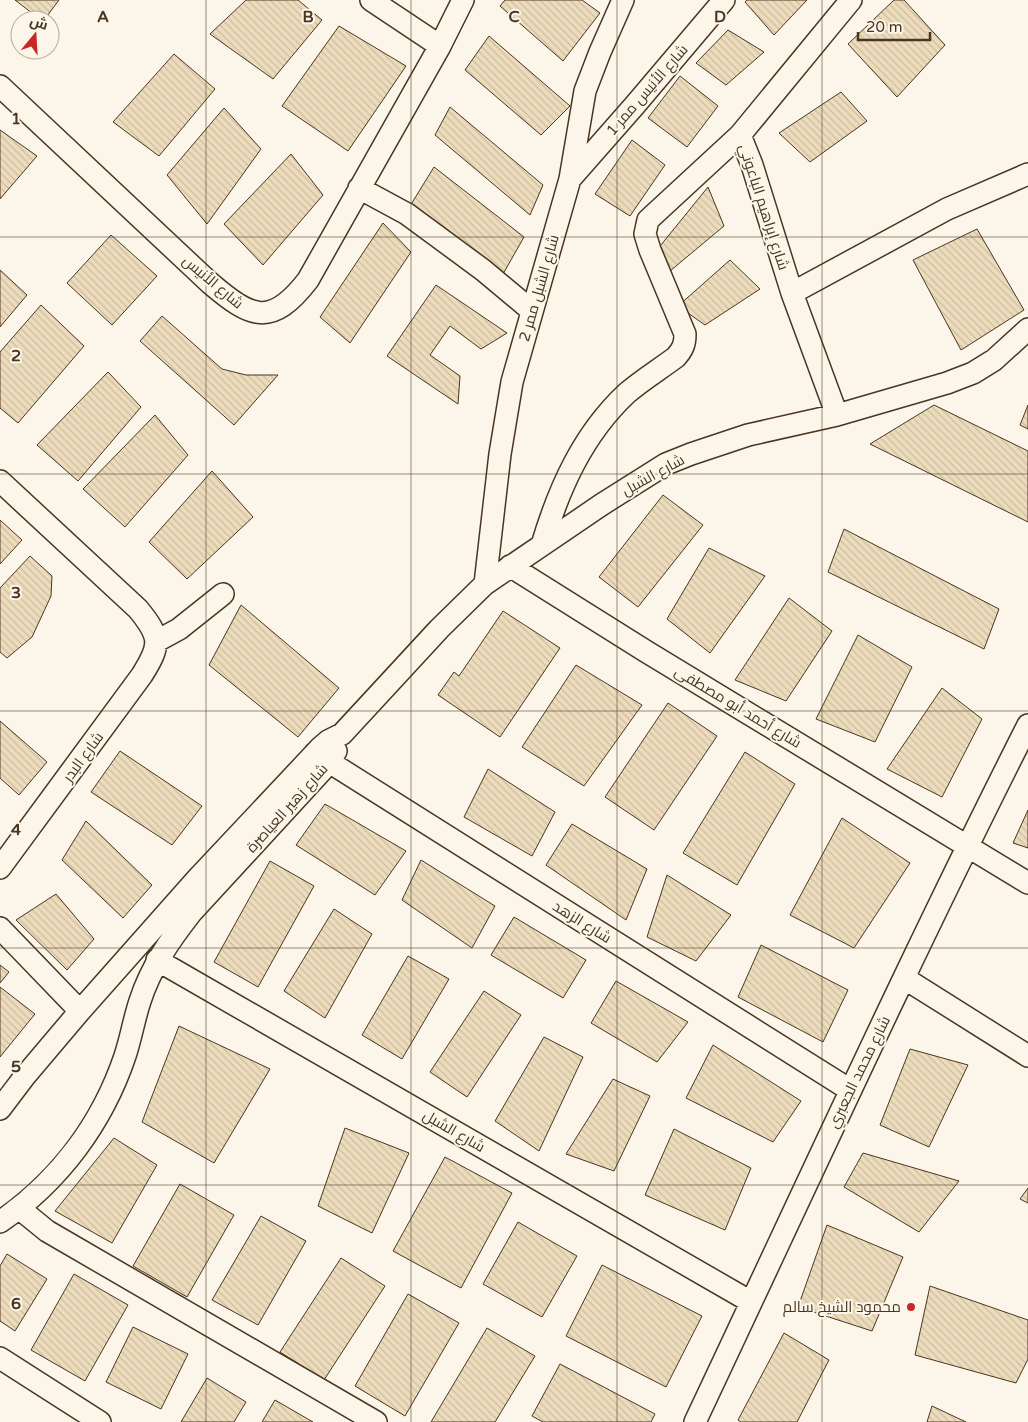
<svg xmlns="http://www.w3.org/2000/svg" width="1028" height="1422" viewBox="0 0 1028 1422" font-family="'Varela Round',Cairo,sans-serif">
<defs>
<pattern id="building-back-hatch" width="6" height="6" patternUnits="userSpaceOnUse" patternTransform="scale(1.25)"><rect width="6" height="6" fill="#ecdcbc"/><path d="M-1 5l2 2M0 0l6 6M5-1l2 2" fill="none" stroke="#ccbda1"/></pattern>
</defs>
<rect width="100%" height="100%" fill="#fbf6e9"/>
<path fill="url(#building-back-hatch)" stroke="#4a3520" d="M15 0H59L44 20H41Z
M246 0H298L322 20 273 79 210 34Z
M505 0H582L600 13 563 61 500 6Z
M747 0H807L774 35 745 2Z
M894 0H904L945 45 897 97 848 44Z
M339 26 406 66 348 151 282 106Z
M728 30 764 52 726 85 696 63Z
M489 36 570 106 541 135 465 70Z
M174 54 215 89 159 156 113 122Z
M680 76 718 106 687 147 648 118Z
M841 92 867 121 810 162 779 133Z
M450 107 543 185 530 215 435 135Z
M224 108 261 149 207 224 167 175Z
M0 130 37 156 0 199Z
M632 140 665 165 630 216 595 194Z
M291 154 323 195 263 265 224 224Z
M434 167 524 237 503 274 410 206Z
M708 187 724 226 664 276 656 251Z
M383 223 411 252 350 343 320 317Z
M977 229 1024 310 961 350 913 260Z
M111 235 157 276 112 325 67 283Z
M730 260 760 289 705 325 678 306Z
M0 270 27 295 0 327Z
M436 285 507 333 481 349 450 326 430 355 460 376 458 404 387 356Z
M41 305 84 346 18 423 0 408V352Z
M162 316 222 369 246 375H278L234 425 140 341Z
M108 372 141 407 78 481 37 445Z
M934 405 1028 451V522L870 444Z
M1028 405V429L1020 425Z
M155 415 188 455 125 527 83 489Z
M212 471 253 517 187 579 149 542Z
M663 495 703 525 638 607 599 577Z
M0 520 22 540 0 564Z
M844 529 999 609 984 649 828 572Z
M709 548 765 576 710 653 667 619Z
M30 556 52 576 51 596 32 637 7 658 0 652V588Z
M789 598 832 631 786 701 735 680Z
M241 605 339 688 298 737 209 665Z
M503 611 560 648 500 737 438 695 454 672 459 676Z
M858 635 912 667 875 742 816 719Z
M576 665 642 705 584 786 522 747Z
M942 688 982 719 942 797 887 769Z
M668 703 717 736 654 830 605 797Z
M0 721 47 762 19 795 0 778Z
M120 751 202 806 172 845 91 792Z
M745 752 795 784 737 885 683 853Z
M488 769 555 812 532 856 464 817Z
M325 804 406 851 375 895 296 845Z
M1028 810V848L1013 843Z
M842 818 910 863 854 948 790 915Z
M86 821 152 885 123 918 62 860Z
M572 824 647 869 626 920 546 865Z
M421 860 495 906 472 948 402 900Z
M270 861 314 886 258 987 214 962Z
M667 875 731 915 696 961 647 937Z
M56 894 94 939 67 970 16 920Z
M334 909 372 934 325 1018 284 991Z
M514 917 586 960 563 998 491 955Z
M761 945 848 990 823 1042 738 997Z
M408 956 449 979 402 1059 362 1035Z
M0 965 9 972 0 983Z
M616 981 688 1022 657 1062 591 1023Z
M0 987 35 1014 0 1057Z
M484 991 521 1015 467 1097 430 1072Z
M179 1026 270 1069 214 1163 142 1122Z
M544 1037 583 1057 539 1151 495 1121Z
M713 1045 801 1101 773 1142 686 1098Z
M910 1049 968 1065 929 1147 880 1125Z
M613 1079 650 1096 614 1171 566 1154Z
M345 1128 409 1153 372 1233 318 1206Z
M674 1129 751 1168 725 1230 645 1195Z
M114 1138 157 1165 112 1243 55 1211Z
M863 1153 959 1181 919 1232 844 1187Z
M445 1157 512 1193 461 1288 393 1251Z
M180 1184 234 1215 187 1297 133 1266Z
M1028 1188V1203L1020 1199Z
M261 1216 306 1241 258 1325 212 1300Z
M518 1222 577 1256 542 1317 483 1284Z
M827 1225 903 1257 872 1331 798 1307Z
M7 1254 47 1279 15 1331 0 1321V1266Z
M341 1258 385 1286 324 1380 280 1352Z
M602 1265 702 1316 666 1387 566 1336Z
M74 1274 128 1305 85 1381 31 1350Z
M930 1286 1028 1320V1359L1016 1383 915 1355Z
M408 1294 459 1323 405 1416 355 1386Z
M133 1327 188 1354 161 1409 106 1382Z
M487 1328 535 1356 495 1422H431Z
M784 1333 829 1360 797 1422H741L738 1420Z
M560 1364 655 1414 651 1422H543L532 1416Z
M207 1378 246 1402 234 1422H181Z
M275 1400 313 1422H262Z
M932 1406 966 1422H927Z"/>
<g fill="none" stroke-linecap="round" stroke-linejoin="round">
<g stroke="#4a3520" stroke-width="24">
<path id="minor" d="M371 0 440 46
M0 86 210 283C251 318 271 328 308 280L440 46 463 0
M570 179 635 105 724 0
M359 188 407 214 483 270 532 311
M792 293 947 209 1028 174
M837 415 792 293 752 165 740 135 851 0
M0 481 138 609C161 637 161 645 142 675L0 868
M542 545C559 488 583 434 627 393 642 380 660 369 676 357 683 349 685 344 685 334L650 250 645 234 648 220 740 135
M510 566 647 652 1028 883
M485 584 500 454 512 382 570 179 585 91 600 52 623 0
M157 641 179 629 223 594
M315 753 850 1090
M0 928 80 1011
M157 960 751 1302
M904 978 1028 1056
M0 1109 25 1076 80 1011 197 879 321 747 328 741 342 734 439 629 485 584 601 505 666 464 691 454 748 435 837 415 947 383 973 373 994 360 1028 329
M20 1209 47 1231 376 1422
M0 1222C59 1181 102 1124 125 1056 131 1038 134 1019 140 1001 151 967 170 940 191 913L329 763 336 751
M0 1358 100 1422
M695 1422C805 1189 912 954 1028 725"/>
</g>
<use href="#minor" stroke="#fbf6e9" stroke-width="21"/>
</g>
<path fill="none" stroke="#4a3520" stroke-width="1" stroke-opacity="0.55" d="M206 0V1422M411 0V1422M617 0V1422M822 0V1422M0 237H1028M0 474H1028M0 711H1028M0 948H1028M0 1185H1028"/>
<circle fill="#c62828" stroke="#fbf6e9" stroke-width="2" cx="911" cy="1307" r="5"/>
<g text-anchor="middle" dominant-baseline="central" stroke-width="4" stroke-linejoin="round" paint-order="stroke">
<g font-size="15" fill="#4a3520" stroke="#fbf6e9">
<text transform="translate(647 90) rotate(-49)">شارع الأنيس ممر 1</text>
<text transform="translate(764 207) rotate(72)">شارع إبراهيم الباعوني</text>
<text transform="translate(213 282) rotate(40)">شارع الأنيس</text>
<text transform="translate(539 288) rotate(-74)">شارع الشبل ممر 2</text>
<text transform="translate(653 475) rotate(-29)">شارع الشبل</text>
<text transform="translate(738 707) rotate(31)">شارع أحمد أبو مصطفى</text>
<text transform="translate(83 757) rotate(-54)">شارع البدر</text>
<text transform="translate(287 808) rotate(-48)">شارع زهير العياصرة</text>
<text transform="translate(582 922) rotate(32)">شارع الزهد</text>
<text transform="translate(859 1072) rotate(-64)">شارع محمد الجعبري</text>
<text transform="translate(454 1131) rotate(30)">شارع الشبل</text>
</g>
<g font-size="15" fill="#4a3520" stroke="#fbf6e9" text-anchor="end">
<text x="901" y="1307">محمود الشيخ سالم</text>
</g>
</g>
<g font-size="16" text-anchor="middle" font-weight="bold" fill="#4a3520" stroke="#fbf6e9" stroke-width="4" stroke-linejoin="round" paint-order="stroke">
<text x="103" y="22">A</text>
<text x="308" y="22">B</text>
<text x="514" y="22">C</text>
<text x="720" y="22">D</text>
<text x="16" y="124">1</text>
<text x="16" y="361">2</text>
<text x="16" y="598">3</text>
<text x="16" y="835">4</text>
<text x="16" y="1072">5</text>
<text x="16" y="1309">6</text>
</g>
<g transform="translate(35 35) rotate(18)"><circle r="24" fill="#fbf6e9" stroke="#b4a999"/>
<path d="M0-4L9 19L0 12L-9 19Z" fill="#c62828"/>
<text y="-8" font-size="14" font-weight="bold" text-anchor="middle" fill="#4a3520">ش</text>
</g>
<path d="M858 32v8h72v-8" fill="none" stroke="#4a3520" stroke-width="2.5"/>
<text x="866" y="32" font-size="15" fill="#4a3520" stroke="#fbf6e9" stroke-width="4" paint-order="stroke">20 m</text>
</svg>
